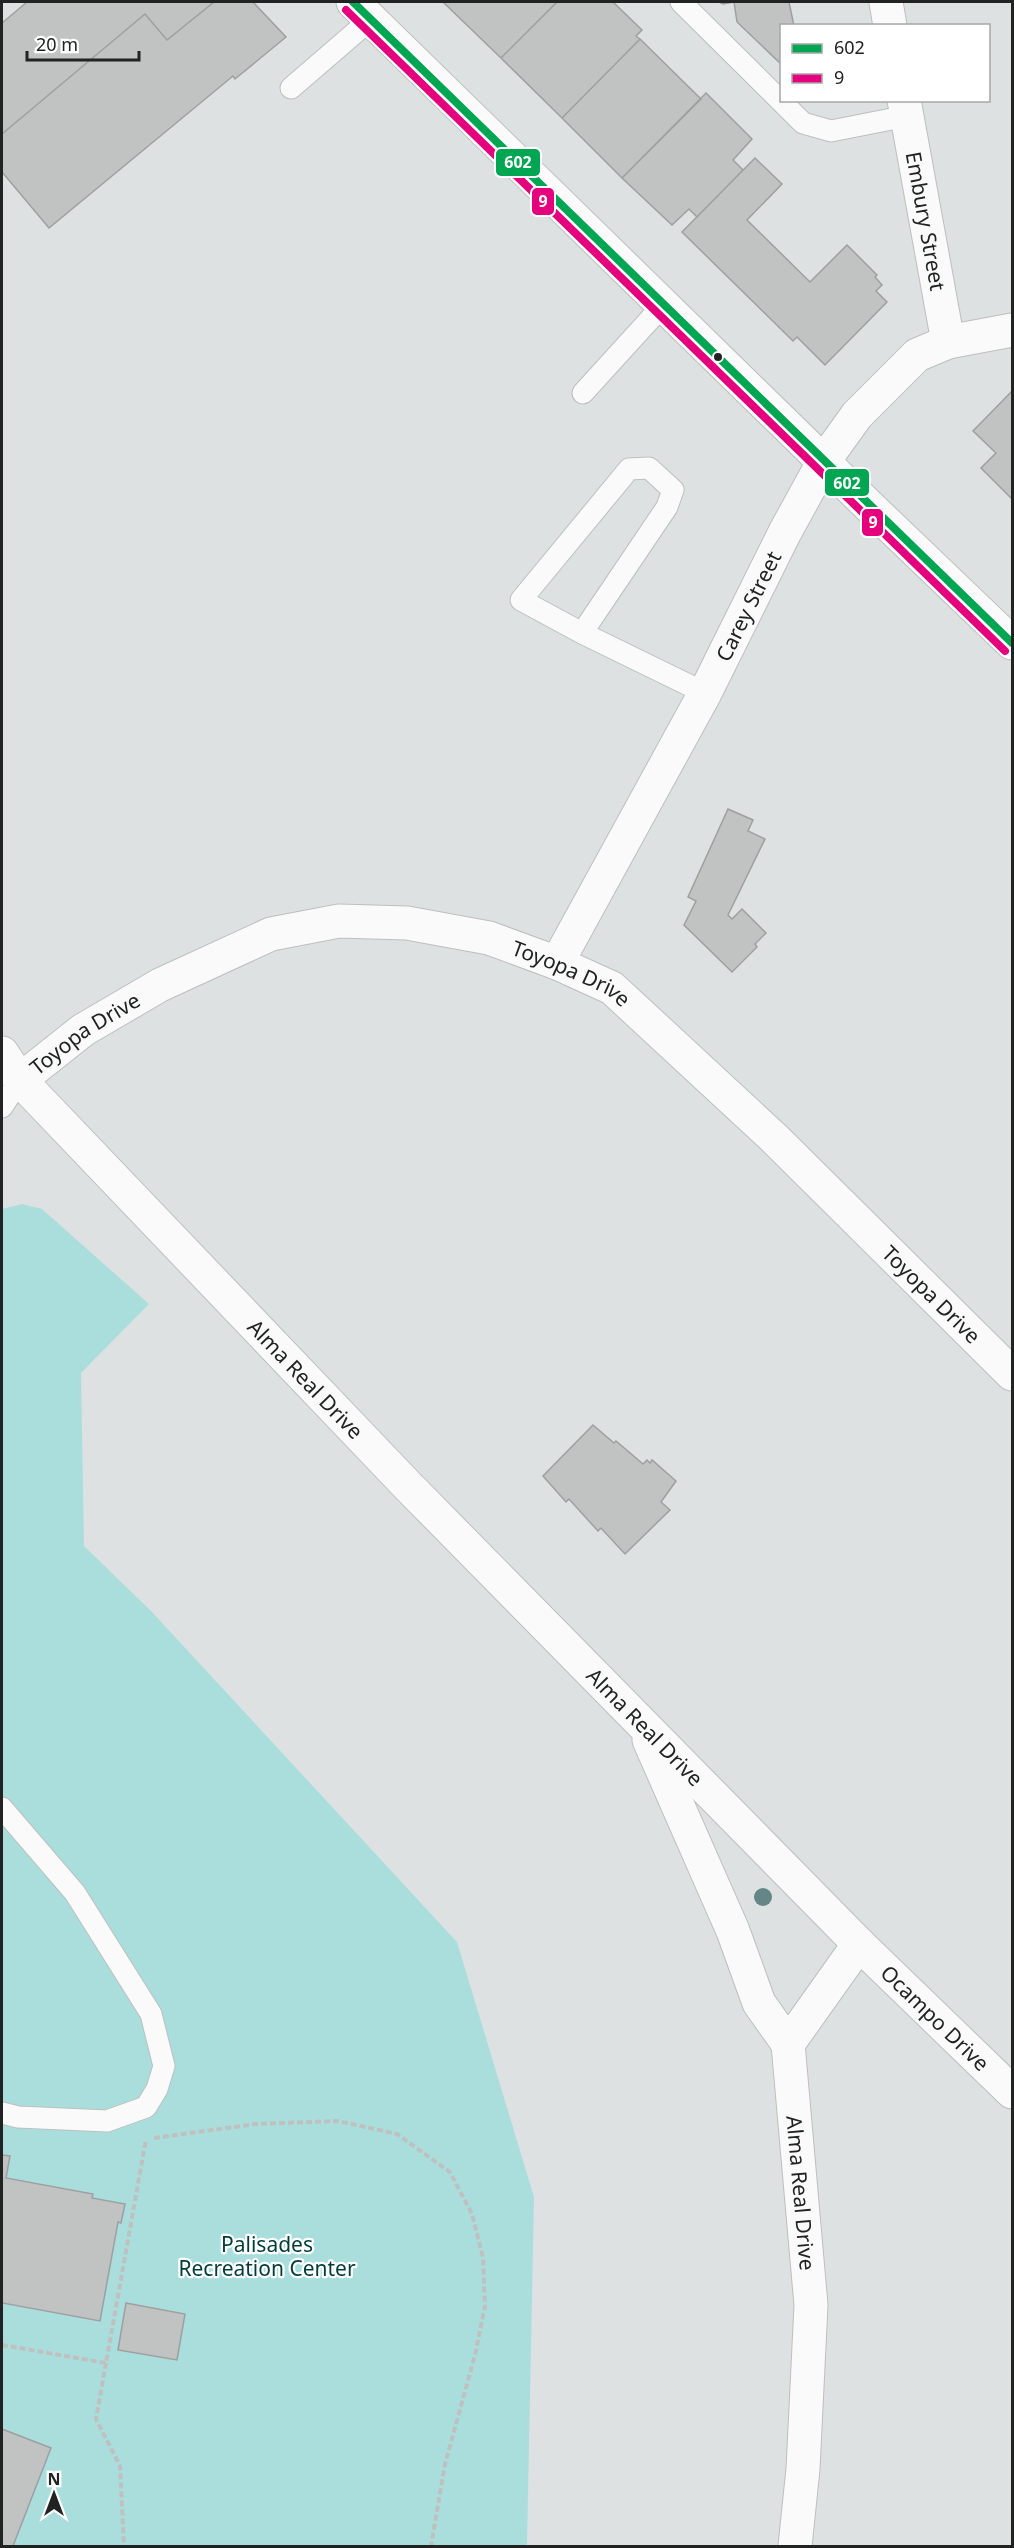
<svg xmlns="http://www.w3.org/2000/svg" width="1014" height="2548" viewBox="0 0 1014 2548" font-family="'Noto Sans',sans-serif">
<rect width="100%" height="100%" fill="#dee1e1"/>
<path fill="#aadedd" d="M22 1204 42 1209 149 1304 81 1373 84 1546 151 1611 457 1942 534 2197 527 2546H2V1209Z"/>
<path fill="#c1c3c3" stroke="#9ea0a0" stroke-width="1.5" d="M27 2H214L167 40 145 14 2 134V23Z
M214 2H253L286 37 235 79 233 76 49 228 2 172V134L145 14 167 40Z
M443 2H557L501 58Z
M557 2H613L642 30 636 36 640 39 562 118 501 58Z
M719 2H789L794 26H782V65L737 22 734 2 723 4Z
M640 39 701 99 622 178 562 118Z
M706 93 752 139 733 160 743 170 697 217 689 209 672 225 622 178Z
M755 158 782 184 747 220 810 282 847 245 877 275 875 277 882 285 876 291 887 302 825 365 797 337 793 341 682 232Z
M1012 391V499L981 468 996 453 973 431Z
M728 809 753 820 748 831 765 839 728 915 732 919 742 909 766 933 755 944 757 947 732 972 684 925 696 901 688 897Z
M593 1425 614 1443 616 1441 643 1464 647 1460 650 1463 652 1460 676 1481 661 1502 670 1510 625 1554 601 1528 598 1531 569 1499 566 1502 543 1476Z
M2 2155 10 2156 6 2178 93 2194 92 2198 125 2204 121 2223 118 2222 100 2321 2 2303Z
M126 2303 185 2314 177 2360 118 2350Z
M2 2429 51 2448 13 2546H2Z"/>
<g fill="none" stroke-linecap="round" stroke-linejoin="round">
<g stroke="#bdbfbf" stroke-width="23">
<path id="lane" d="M681 2 803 123 831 131 907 116
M291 88 371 19
M583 393 664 304
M582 633 667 507 673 490 649 468 629 469 521 600 582 633 705 693
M2 1107 20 1080
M2 1808 75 1893 151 2014 164 2066 157 2089 146 2107 107 2121 18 2117 2 2113"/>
</g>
<g stroke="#bdbfbf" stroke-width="35">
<g id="street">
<path d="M886 2 890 26"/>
<path id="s1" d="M904 100 948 342"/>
<path id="s2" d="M557 963 705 693 785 532 824 461 857 415 917 355 948 342 1012 330"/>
<path id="s3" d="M20 1080 83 1030 160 985 271 934 339 921 407 923 489 938 557 963 612 988 774 1138 1012 1374"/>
<path id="s4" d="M859 1944 1012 2092"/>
</g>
</g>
<g stroke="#bdbfbf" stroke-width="35">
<g id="secondary">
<path d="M353 2 870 507 1012 643"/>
<path id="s5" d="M2 1053 20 1080 409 1487 859 1944 788 2044 811 2305 803 2469 795 2546"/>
<path d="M649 1740 733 1931 759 2003 788 2044"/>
</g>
</g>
<path stroke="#bfc0c0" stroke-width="4" stroke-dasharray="6 3" stroke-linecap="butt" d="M154 2138 256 2124 338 2121 397 2134 450 2172 472 2214 483 2258 485 2306 475 2355 445 2464 431 2546
M2 2345 106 2363 146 2139
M106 2363 96 2419 120 2466 124 2546"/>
<use href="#lane" stroke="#fafafa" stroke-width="21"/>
<use href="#street" stroke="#fafafa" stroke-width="33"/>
<use href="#secondary" stroke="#fafafa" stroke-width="33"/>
<g stroke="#fff" stroke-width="12">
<path id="bus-1" d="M353 2 1012 643"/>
</g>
<g stroke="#fff" stroke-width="12">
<path id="bus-2" d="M346 10 1005 651"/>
</g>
<use href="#bus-1" stroke="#00a651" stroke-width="8"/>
<use href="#bus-2" stroke="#e5007d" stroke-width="8"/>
</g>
<circle fill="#648686" cx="763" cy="1897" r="9"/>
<circle fill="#212323" stroke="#fff" stroke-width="2" cx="718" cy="357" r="5"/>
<g text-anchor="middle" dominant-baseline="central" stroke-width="4.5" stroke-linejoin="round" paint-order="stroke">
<g font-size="21" fill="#212323" stroke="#fff">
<text stroke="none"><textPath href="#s1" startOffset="123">Embury Street</textPath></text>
<text stroke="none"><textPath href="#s2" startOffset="405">Carey Street</textPath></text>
<text stroke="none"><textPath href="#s3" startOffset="602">Toyopa Drive</textPath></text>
<text stroke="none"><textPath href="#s3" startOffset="80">Toyopa Drive</textPath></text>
<text stroke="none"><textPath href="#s3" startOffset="1088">Toyopa Drive</textPath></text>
<text stroke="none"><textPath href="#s5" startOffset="446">Alma Real Drive</textPath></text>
<text stroke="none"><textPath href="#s5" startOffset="932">Alma Real Drive</textPath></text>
<text stroke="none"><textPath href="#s4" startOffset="106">Ocampo Drive</textPath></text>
<text stroke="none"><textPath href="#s5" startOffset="1509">Alma Real Drive</textPath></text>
</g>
<g font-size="21" fill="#003c3b" stroke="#fff">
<text x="267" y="2244">Palisades<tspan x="267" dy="24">Recreation Center</tspan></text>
</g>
</g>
<g stroke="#fff" stroke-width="2">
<rect x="495" y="148" width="46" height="29" rx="6" fill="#00a651"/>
<rect x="531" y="187" width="24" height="29" rx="6" fill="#e5007d"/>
<rect x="824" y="468" width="46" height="29" rx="6" fill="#00a651"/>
<rect x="861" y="508" width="23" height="29" rx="6" fill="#e5007d"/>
</g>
<g font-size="16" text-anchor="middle" font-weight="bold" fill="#fff">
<text x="518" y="168">602</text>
<text x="543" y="207">9</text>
<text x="847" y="489">602</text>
<text x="873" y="528">9</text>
</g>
<rect width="1014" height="2548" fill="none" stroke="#212323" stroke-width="6"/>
<rect x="780" y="24" width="210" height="78" fill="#ffffff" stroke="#a6a7a7" stroke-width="1.5"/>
<rect x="792" y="44" width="30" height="9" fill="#00a651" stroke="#a6a7a7" stroke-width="1.5"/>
<text x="834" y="54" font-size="18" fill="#212323">602</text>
<rect x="792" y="74" width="30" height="9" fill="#e5007d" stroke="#a6a7a7" stroke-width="1.5"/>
<text x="834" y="84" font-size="18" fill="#212323">9</text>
<g transform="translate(54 2494)" stroke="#ffffff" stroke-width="4.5" paint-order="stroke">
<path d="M0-4.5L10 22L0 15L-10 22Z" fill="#212323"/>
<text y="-9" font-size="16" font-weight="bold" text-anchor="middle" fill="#212323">N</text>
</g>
<path d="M27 51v9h112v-9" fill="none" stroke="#212323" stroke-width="3"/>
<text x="36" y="51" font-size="18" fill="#212323" stroke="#ffffff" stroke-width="4.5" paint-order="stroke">20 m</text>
</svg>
